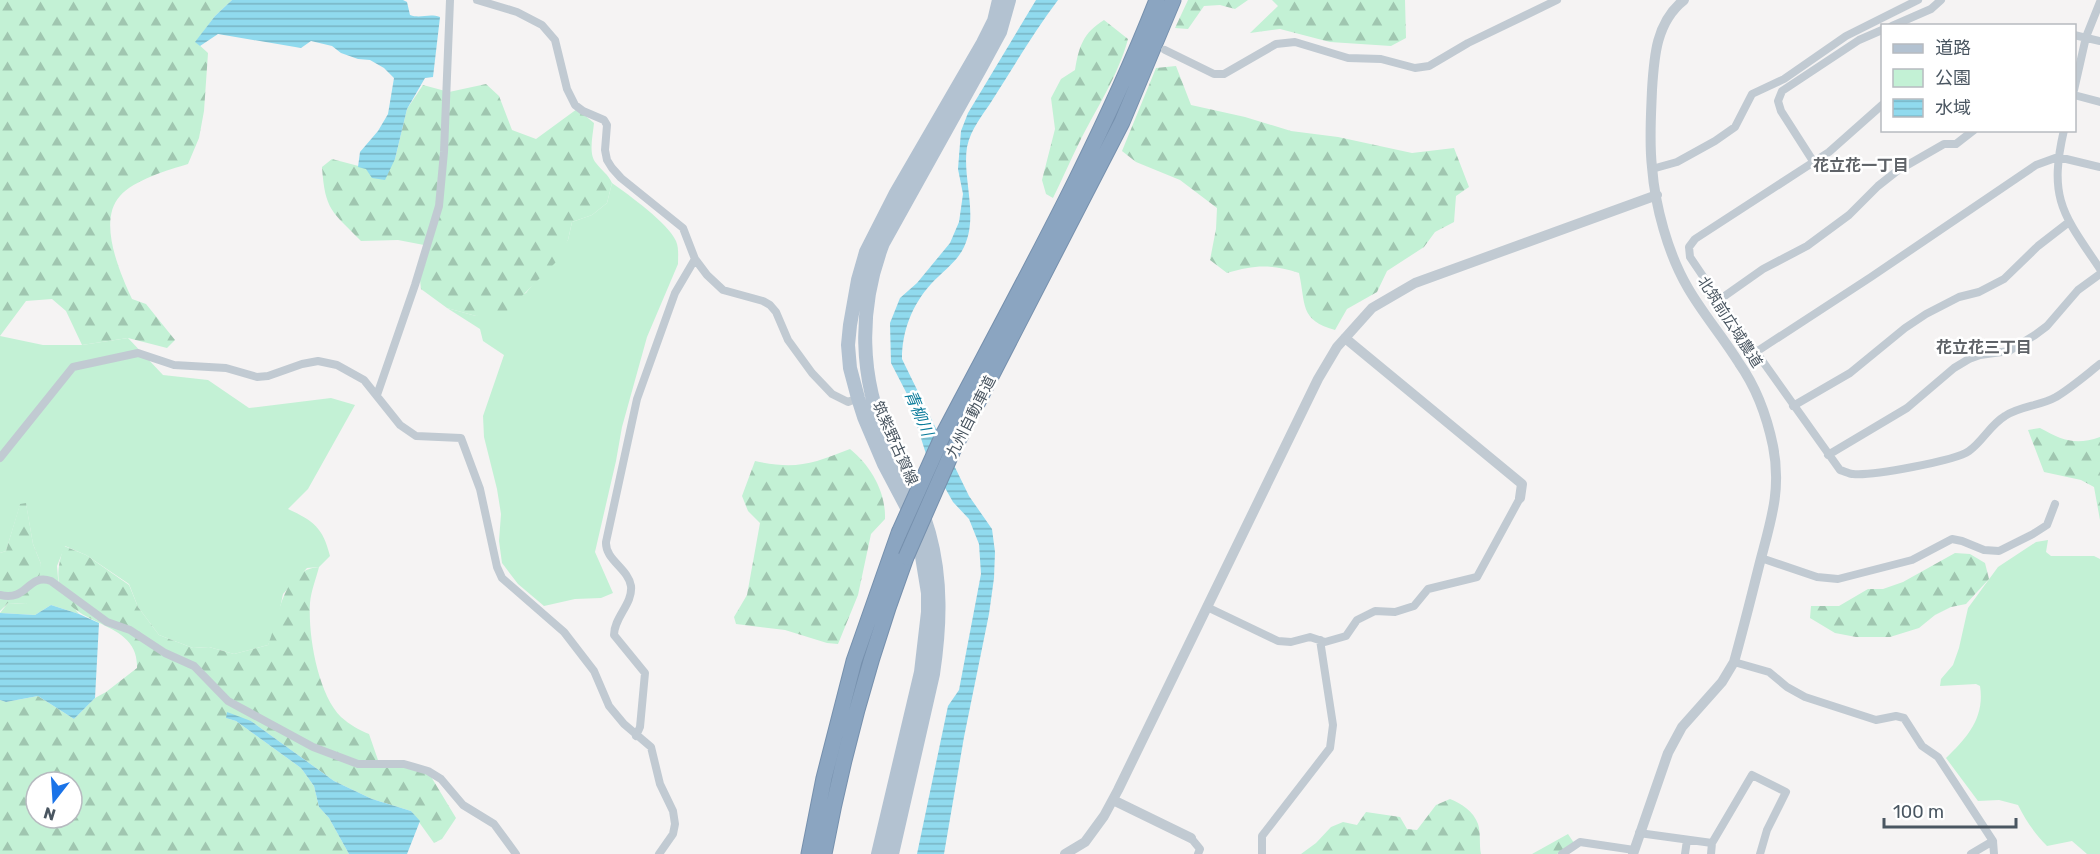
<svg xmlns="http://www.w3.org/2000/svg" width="2100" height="854" viewBox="0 0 2100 854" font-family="Rubik,'Noto Sans JP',sans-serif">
<defs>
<pattern id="forest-firs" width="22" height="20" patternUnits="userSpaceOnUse" patternTransform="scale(1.5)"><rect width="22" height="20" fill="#c3f1d5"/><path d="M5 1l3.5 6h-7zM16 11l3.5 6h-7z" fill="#a0c6b0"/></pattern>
<pattern id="water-rules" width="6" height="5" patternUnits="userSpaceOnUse" patternTransform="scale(1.5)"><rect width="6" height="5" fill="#90daee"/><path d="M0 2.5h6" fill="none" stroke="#78b4c4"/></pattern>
</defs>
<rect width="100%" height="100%" fill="#f5f3f3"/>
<path fill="#c3f1d5" d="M612 183C629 195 668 223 676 241 679 248 678 256 678 264L647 337 622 427 616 461 595 552 613 593 601 598 575 599 544 606 518 584 502 563 499 541 501 514 497 489 484 437 483 416 504 355 483 341 480 329 447 308 476 316 526 293 568 240 572 222 592 215 607 203Z
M0 336 43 345H82L128 338 163 375 208 380 249 408 331 398 355 405 308 489 288 509C314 521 323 528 330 556L319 567 307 568 283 594 276 627 268 645 234 654 209 647 193 648 159 635 138 607 129 584 86 555 65 546 57 566 59 590 79 614 51 605 35 615 0 613 8 603 26 604 41 564 33 544 26 504 20 505 6 551 0 553Z
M2048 540 2046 552 2051 556H2094L2100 559V854H2087L2072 841 2047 846C2035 834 2026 821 2018 805L1999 800 1978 801 1946 758C1967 738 1985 718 1980 686L1976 684 1940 686 1941 679 1953 665 1959 648 1968 608 1998 567 2036 542Z"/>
<path fill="url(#forest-firs)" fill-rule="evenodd" d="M0 0H232L215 16 196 42 208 53 204 111 199 138 188 164C168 170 134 180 120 196 97 221 120 273 132 299L146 304 175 340 167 348 128 338 82 345 66 311 52 299 26 301 0 336Z
M1188 0H1248L1235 9 1220 5 1204 6 1188 29 1175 28Z
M1272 0H1405L1406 38 1391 46 1330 42 1280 29 1250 33 1278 6Z
M1104 20 1128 39C1118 76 1096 109 1079 143 1070 161 1062 180 1053 198L1046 194 1042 180 1055 129 1051 98 1061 79 1075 70C1079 46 1083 33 1104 20Z
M1176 66 1191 105 1245 117 1291 131 1338 137 1412 153 1454 148 1469 187 1456 196 1454 222 1435 232 1424 247 1387 271 1377 292 1347 309 1335 330C1299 320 1306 304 1299 273 1270 264 1255 265 1227 273L1210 260 1216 229 1217 208 1180 180 1136 162 1122 151 1156 68Z
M486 84 499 96 512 130 536 139 577 109 594 123C593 135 588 154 596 163 602 171 608 174 612 183L607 203 592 215 572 222 568 240 557 261 504 314 476 316 447 308 421 289 419 271 424 245 398 240 361 241C332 211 325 211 322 167L332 159 366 168 395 159 407 109 423 85 449 92Z
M2040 428C2062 440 2075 446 2100 437V520L2094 487 2081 480 2044 472 2028 430Z
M850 449C871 466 886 492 885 519L871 534 858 595 838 644 827 643 785 630 736 624 734 617 747 595 760 523 748 511 742 496 755 461C796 470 812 464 850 449Z
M26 503 33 544 41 564 37 594 26 604 8 603 0 611V553L6 551 20 504Z
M64 546 86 555 129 585 138 607 159 635 193 648 209 647 234 654 268 645C280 617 281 570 319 567 316 579 311 591 310 603 308 636 318 694 341 717 350 725 359 730 369 734L379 763 409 766 430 775 456 818 442 839 434 843 411 811 372 799 334 781 251 721 226 718 236 721 301 768 314 786 319 807 329 818 349 854H0V700L6 702 38 696 74 719 95 698 106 692 137 668C140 607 33 637 64 546ZM36 782H72V818H36Z
M1955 553 1970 554 1985 563 1989 579 1966 604 1951 607 1935 615 1919 628 1890 637H1856L1835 633 1810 618 1811 606H1839L1868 589H1883L1903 582Z
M1450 799C1461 803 1474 812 1478 824 1481 833 1479 845 1481 854H1301L1316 843 1331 827 1343 822 1357 825 1366 812 1400 817 1407 829 1417 830 1436 805Z
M1568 834 1574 843 1557 854H1532Z"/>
<path fill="url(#water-rules)" d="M232 0H403L407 2 410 15C421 19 428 13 440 17L433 77 425 78 407 109 395 159 385 180 372 178 366 169 358 167 360 152 378 131 388 114 394 78 384 68 370 60 358 59 341 53 332 46 311 41 301 48 218 34 200 46 195 42 215 16Z
M1036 0H1058C1034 32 1014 66 993 99 983 115 971 128 967 147 962 179 979 216 964 247 957 262 942 272 931 284 912 305 902 331 902 359L969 496 992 529 995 552 994 578 989 614 964 737 944 854H917L948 706 959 690 981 574 979 544 969 519 953 502 926 454 907 394 891 363 890 323 900 298 917 283 950 243 959 222 963 194 958 169 961 131 968 113Z
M51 605 79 614 99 623 95 698 74 719 38 696 6 702 0 700V613L35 615Z
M227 712 251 721 334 781 372 799 411 811 420 821 407 854H349L329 818 319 807 314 786 301 768 236 721 226 718Z"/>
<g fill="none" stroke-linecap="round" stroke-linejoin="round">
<g stroke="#7690ad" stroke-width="17">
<path id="motorway" d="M943 435C1018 292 1098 150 1157 0
M952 452 1122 122 1173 0
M809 854 824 778 854 661 899 533
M824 854C843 752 870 654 906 557"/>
</g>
<path stroke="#c1cad2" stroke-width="8" d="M477 0 517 12 542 25 555 40 567 89 575 105 583 111 604 120 607 125 605 150 607 160 612 168 621 178 683 228 695 259 707 275 723 290 763 301 770 305 776 312 788 340 812 373 832 394 848 402 858 398
M1892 26 1931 9 1941 0
M2074 35 2100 41
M1165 50 1214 74H1224L1276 44 1295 42 1348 58 1381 59 1415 68 1429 66 1468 43 1557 0
M2074 90 2086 37 2100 2
M2074 95 2100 102
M1882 105 1829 152 1695 239 1689 247 1690 257 1719 300 1840 470C1844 471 1849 474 1853 474 1871 476 1955 461 1969 451 1983 441 1990 425 2005 416 2020 406 2040 406 2056 397 2071 388 2086 375 2100 364
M2064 130C2048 199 2063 214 2100 269
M1813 161 1781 111 1778 101 1782 91 1859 40 1882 30
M1652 169 1677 162 1715 141 1735 127 1752 94 1784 79 1846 36 1918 0
M1719 300 1763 269 1807 246 1849 215 1878 186 1897 171 1944 144H1956L1974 130
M1756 352 1871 277 2036 165 2058 157 2100 167
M377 395 415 285 439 206 444 152 450 0
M1793 406 1850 373 1905 328 1926 314 1959 297 1979 292 2004 279 2038 246 2069 222
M1828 455 1907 408 1954 368 1969 359 1980 355 2009 351 2035 335 2047 326 2078 290 2100 274
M0 458 73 367 138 353 174 365 226 368 257 377 268 376 302 364 318 361 337 365 364 380 400 425 416 436 461 438 480 489 497 567 502 578 564 632 594 671 609 706 624 724 651 747 660 784 673 811 675 824 673 834 659 854
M1761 558 1817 577 1838 579 1912 560 1952 539 1962 541 1984 550 1999 551 2033 534 2047 525 2055 504
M0 595C28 602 27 573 51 581L107 622 130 630 165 653 194 666 228 701 313 747 358 764H404L428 771 441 779 463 805 494 824 516 854
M1207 607 1278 641 1291 642 1310 637 1325 642 1346 636 1357 620 1375 611 1395 612 1414 606 1428 589 1477 577 1520 498
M1734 662 1769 672 1787 687 1805 697 1876 720 1896 716 1904 718 1922 746 1938 757 1993 841 1994 854
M636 736 640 727 645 673 614 635C614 617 633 604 631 586 628 568 605 560 606 542L637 399 675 293 695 259
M1639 833 1712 843
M1191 838 1200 849 1198 854
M1262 854V836L1330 748 1333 725 1320 640
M1562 854 1580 842 1634 850
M1685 854 1687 840
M1711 854 1712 843 1752 775 1786 792 1767 830 1760 854
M1971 854 1993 841"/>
<path stroke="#c1cad2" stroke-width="10" d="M1345 338 1522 484 1520 498
M1113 800 1191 838
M1065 854 1085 842 1104 816 1118 790 1318 379 1337 347 1372 308 1415 283 1657 195
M1633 854 1668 753 1682 727 1722 682 1734 662C1743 630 1751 598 1759 566 1770 523 1782 491 1773 446 1767 417 1756 387 1739 363 1723 337 1703 314 1688 288 1668 254 1655 206 1652 167 1649 142 1651 116 1652 90 1654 57 1656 22 1684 0"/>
<path stroke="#b3c2d1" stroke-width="14" d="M878 854 921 672 928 612V593L920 544 912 517 884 464 864 417 858 398 850 368 848 345 850 325 858 280 866 252 896 193 983 43 994 21 999 0
M892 854 933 674C940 627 942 580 929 533 920 501 902 473 888 442 859 378 858 308 883 243L982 65 1000 32 1009 0"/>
<use href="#motorway" stroke="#8ba5c1" stroke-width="15"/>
<g stroke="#7690ad" stroke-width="17" stroke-linecap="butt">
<path id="motorway-bridge" d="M899 533 943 435
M906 557 952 452"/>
</g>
<use href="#motorway-bridge" stroke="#8ba5c1" stroke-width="15"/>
</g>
<g text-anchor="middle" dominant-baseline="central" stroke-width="5" stroke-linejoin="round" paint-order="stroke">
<g font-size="15" fill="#4a5661" stroke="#fff">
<text transform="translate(1730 322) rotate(57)">北筑前広域農道</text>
<text transform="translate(971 417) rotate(-63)">九州自動車道</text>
<text transform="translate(895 443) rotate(66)">筑紫野古賀線</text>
</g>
<g font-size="16" font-weight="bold" fill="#5f6368" stroke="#fff">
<text x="1861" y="165">花立花一丁目</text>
<text x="1984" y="347">花立花三丁目</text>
</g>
<g font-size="16" font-style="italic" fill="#0c7c9b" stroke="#fff">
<text transform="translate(919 413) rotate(67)">青柳川</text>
</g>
</g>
<rect x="1881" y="24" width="195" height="108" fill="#ffffff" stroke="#b7bbc0" stroke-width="1.5"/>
<rect x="1893" y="44" width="30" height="9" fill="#b3c2d1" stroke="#b7bbc0" stroke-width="1.5"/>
<text x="1935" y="54" font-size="18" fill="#4a5661">道路</text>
<rect x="1893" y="69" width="30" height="18" fill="#c3f1d5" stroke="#b7bbc0" stroke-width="1.5"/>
<text x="1935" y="84" font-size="18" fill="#4a5661">公園</text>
<rect x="1893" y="99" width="30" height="18" fill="url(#water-rules)" stroke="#b7bbc0" stroke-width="1.5"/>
<text x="1935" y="114" font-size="18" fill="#4a5661">水域</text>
<g transform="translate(54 800) rotate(197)"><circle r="28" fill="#ffffff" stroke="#b7bbc0" stroke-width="1.5"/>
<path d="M0-4.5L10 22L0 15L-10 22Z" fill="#1a73e8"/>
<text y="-9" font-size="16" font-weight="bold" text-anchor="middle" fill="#4a5661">N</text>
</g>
<path d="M1884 818v9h132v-9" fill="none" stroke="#4a5661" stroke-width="3"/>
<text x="1893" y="818" font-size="18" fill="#4a5661" stroke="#ffffff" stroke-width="4.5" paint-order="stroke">100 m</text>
</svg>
